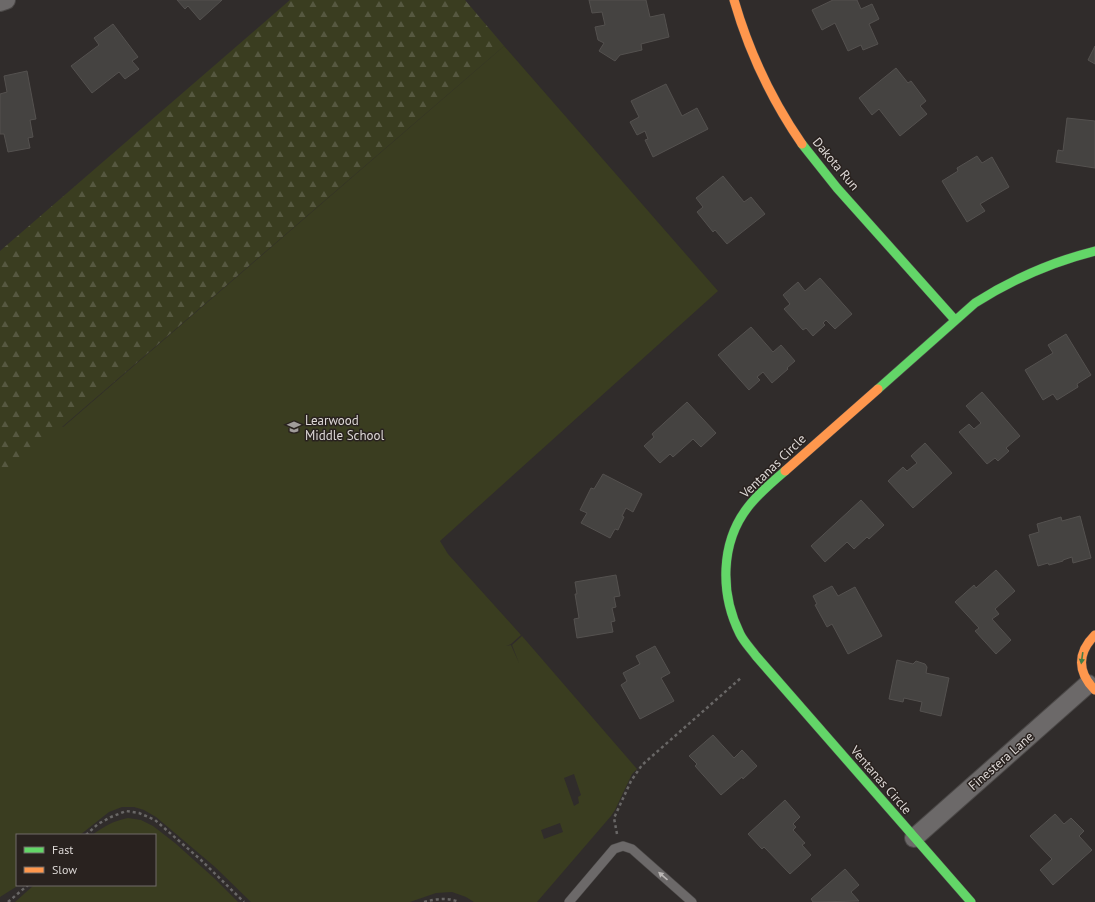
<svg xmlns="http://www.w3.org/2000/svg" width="1095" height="902" viewBox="0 0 1095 902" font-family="'PT Sans',sans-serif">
<defs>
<pattern id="forest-firs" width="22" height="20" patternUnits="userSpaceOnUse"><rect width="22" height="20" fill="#3a3d20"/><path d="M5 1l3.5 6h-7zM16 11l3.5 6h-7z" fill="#565840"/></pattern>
</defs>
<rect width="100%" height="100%" fill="#302c2b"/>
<path fill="#3a3d20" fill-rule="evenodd" d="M504 46 718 291 440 541 448 554 521 635 511 644 506 646 511 645 519 663 512 645 522 636 637 769 632 774 615 810 611 816 537 902H474L466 897 452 892 436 893 410 902H251L215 867 156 817 144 810 134 807H122L109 812 80 835H17V885H19L0 897V392L63 427ZM574 774 581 795 578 797 579 803 574 806 564 778ZM560 823 563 832 544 839 541 830Z
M128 818 141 820 153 826 175 843 214 878 238 902H15L34 885H155V835H92C105 826 113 821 128 818Z"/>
<path fill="url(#forest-firs)" d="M290 0H465L504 46 62 427 0 479V251Z"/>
<path fill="#454341" stroke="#54514f" d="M177 0H222L200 20 188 6 185 9Z
M589 0H646L650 17 664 14 669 37 641 44 642 50 620 55 615 61 599 51 604 43 598 40 595 27 605 25 602 12 592 13Z
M833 0H857L861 9 872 4 879 19 869 24 878 44 863 50 861 45 848 51 835 23 822 30 812 10Z
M113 24 138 57 132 61 139 69 125 79 119 72 92 93 71 66 99 45 94 38Z
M1095 46V64L1088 60Z
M896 68 908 83 911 81 926 101 920 106 927 114 900 136 879 109 872 115 859 98Z
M27 71 36 119 30 120 33 137 28 138 30 148 8 152 4 134H0V94L7 92 4 76Z
M666 84 682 116 697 108 708 129 653 157 645 140 648 139 645 131 637 135 630 122 639 117 631 101Z
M1067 118 1095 121V168L1056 162 1058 150 1063 151Z
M977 156 982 163 992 157 1009 187 980 204 985 211 967 222 942 181 958 171 957 168Z
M723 176 744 202 751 197 765 214 727 244 715 230 713 232 697 212 703 207 696 198Z
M820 278 852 314 835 329 826 320 823 323 825 325 813 336 806 328 803 330 784 309 790 304 783 295 798 282 805 291Z
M751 327 773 352 781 345 795 361 787 368 788 369 772 383 763 372 757 377 760 380 749 390 718 355Z
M1066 334 1091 375 1077 384 1078 387 1057 400 1053 394 1043 400 1025 370 1053 353 1048 345Z
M982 392 1020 436 1006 448 1009 451 998 461 995 458 987 464 959 432 969 424 974 429 981 423 966 406Z
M687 402 716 433 701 447 693 439 673 457 670 454 660 463 644 446 654 437 652 434Z
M925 443 952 473 913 508 888 481 903 467 907 471 917 463 911 456Z
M603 474 642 494 633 512 626 508 622 516 624 517 618 530 615 529 610 538 581 523 587 513 580 510 591 488 594 489Z
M861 500 884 525 869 539 867 537 854 549 847 542 825 562 811 546Z
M1080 516 1091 558 1073 563 1072 557 1063 560V561L1049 565 1048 563 1038 566 1029 535 1039 532 1037 524 1061 517 1062 521Z
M996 570 1015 591 995 609 999 614 992 619 1011 640 996 654 975 631 979 628 955 602 974 585 976 588Z
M616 575 620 596 614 597 616 607 612 608 615 621 611 622 613 632 577 638 574 619 579 618 575 594H577L575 582Z
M832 586 838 596 855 587 882 636 848 654 832 624 827 627 815 605 817 604 813 596Z
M655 646 670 673 661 678 674 701 640 719 621 685 627 681 623 673 640 664 636 656Z
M897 660 913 664 916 661 925 664 927 667 926 673 949 678 941 716 920 711 922 702 904 698 903 702 889 699Z
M713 735 734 758 742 750 757 766 743 779 742 777 721 795 695 766 697 764 689 756Z
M785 800 800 817 793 824 796 827 793 830 805 843 802 845 811 855 790 874 764 847 762 849 748 834Z
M1055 814 1064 824 1071 818 1084 831 1079 836 1092 850 1053 885 1040 870 1052 859 1030 836Z
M845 869 859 885 851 892 859 901 813 902 811 899Z"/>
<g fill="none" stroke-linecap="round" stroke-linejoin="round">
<g stroke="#4b4847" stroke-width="10">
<path id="lane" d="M569 902 614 849 623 846 632 849 692 902"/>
</g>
<g stroke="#4b4847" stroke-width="20">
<path id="street" d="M0 2 6 0
M914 838 1088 684"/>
</g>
<g stroke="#4b4847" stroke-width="10">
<path id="fast" d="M802 144 837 188 955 320
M878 389 975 303C1013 279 1051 262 1095 251
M785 471C772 482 759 493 748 507 720 543 720 594 740 634 744 642 751 649 756 656L971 902"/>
</g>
<g stroke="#4b4847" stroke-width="10">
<path id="slow" d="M734 0C749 52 771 99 802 144
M785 471 878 389
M1095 635C1077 653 1077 672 1095 690"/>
</g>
<path stroke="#696766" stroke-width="2.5" stroke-dasharray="3 3" stroke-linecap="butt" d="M617 834 614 818 631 781 642 765 742 677
M86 835 98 824 111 817 126 811 139 813 155 820 201 860 244 902
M8 902 28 885
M424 902C436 899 447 897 459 902"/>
<use href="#lane" stroke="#6c6969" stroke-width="9"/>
<use href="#street" stroke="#6c6969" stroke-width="18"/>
<use href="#fast" stroke="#63d668" stroke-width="9"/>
<use href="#slow" stroke="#ff974d" stroke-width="9"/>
</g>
<defs><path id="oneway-solid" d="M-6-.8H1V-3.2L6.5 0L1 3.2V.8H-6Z"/></defs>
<use fill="#467c44" href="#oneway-solid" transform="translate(1082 658) rotate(98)"/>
<use fill="#bbb7b5" href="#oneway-solid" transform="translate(663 876) rotate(-139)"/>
<defs>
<g id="school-bare" transform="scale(1.08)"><path d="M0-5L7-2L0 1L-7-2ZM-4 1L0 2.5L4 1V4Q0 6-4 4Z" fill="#a09c9a" stroke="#29221f" stroke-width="2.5" paint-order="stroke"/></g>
</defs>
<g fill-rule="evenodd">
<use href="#school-bare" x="294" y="427"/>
</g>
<g text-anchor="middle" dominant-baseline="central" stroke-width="3" stroke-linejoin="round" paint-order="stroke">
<g font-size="13" fill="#ddd8d6" stroke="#29221f">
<text transform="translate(836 164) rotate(50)">Dakota Run</text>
<text transform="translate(773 466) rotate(-44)">Ventanas Circle</text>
<text transform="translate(1001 761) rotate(-41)">Finestera Lane</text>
<text transform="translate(881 780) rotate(49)">Ventanas Circle</text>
</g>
<g font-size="13" fill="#ddd8d6" stroke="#29221f" text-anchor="start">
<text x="305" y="420">Learwood<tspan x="305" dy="15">Middle School</tspan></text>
</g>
</g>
<rect x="16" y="834" width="140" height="52" fill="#29221f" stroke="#716b68"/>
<rect x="24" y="847" width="20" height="6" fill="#63d668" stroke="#716b68"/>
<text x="52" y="854" font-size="12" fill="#ddd8d6">Fast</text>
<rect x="24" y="867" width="20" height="6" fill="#ff974d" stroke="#716b68"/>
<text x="52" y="874" font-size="12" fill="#ddd8d6">Slow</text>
</svg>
